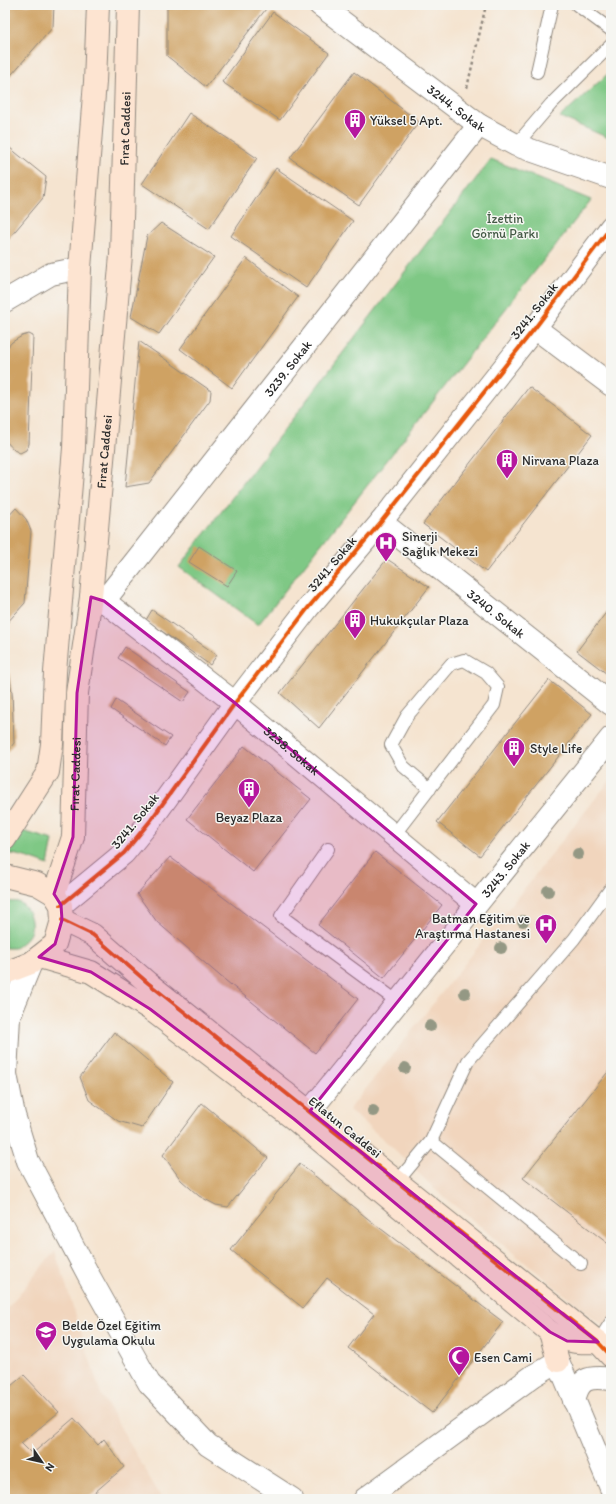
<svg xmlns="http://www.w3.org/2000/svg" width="616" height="1504" viewBox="0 0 616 1504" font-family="Itim,sans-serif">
<rect width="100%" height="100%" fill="#f6f6f2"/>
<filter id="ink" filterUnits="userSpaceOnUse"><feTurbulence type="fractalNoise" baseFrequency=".025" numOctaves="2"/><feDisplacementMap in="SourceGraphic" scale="8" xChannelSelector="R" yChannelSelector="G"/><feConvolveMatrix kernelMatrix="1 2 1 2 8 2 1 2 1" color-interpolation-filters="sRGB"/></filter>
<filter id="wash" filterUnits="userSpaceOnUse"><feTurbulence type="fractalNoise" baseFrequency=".012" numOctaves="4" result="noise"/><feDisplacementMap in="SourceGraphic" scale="16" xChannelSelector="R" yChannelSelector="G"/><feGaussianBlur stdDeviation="0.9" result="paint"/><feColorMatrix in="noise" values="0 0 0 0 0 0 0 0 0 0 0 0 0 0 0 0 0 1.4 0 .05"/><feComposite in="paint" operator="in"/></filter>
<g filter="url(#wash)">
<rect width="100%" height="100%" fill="#f5e4d0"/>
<path fill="#f1d5bd" d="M611 779V1332L438 1192 390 1145 349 1110Z
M55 1251 101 1394 162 1499H5V1311Z"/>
<path fill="#7fc885" stroke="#557a58" d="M611 71V139L560 117Z
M491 159 591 200 258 625 179 567Z
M19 830 53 840 48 865C33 859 21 855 5 853Z
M5 902C9 902 14 901 18 902 29 906 35 925 29 935 26 940 20 944 15 948H5Z"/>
<g id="blocks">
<path fill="#cfa263" d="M5 5H54L53 27 5 82Z
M167 5H269L206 87 167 56Z
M273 12 329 53 280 120 222 82Z
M354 72 419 122 359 205 290 158Z
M189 113 257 158 209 229 142 184Z
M5 144 46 177 43 198 5 243Z
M276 168 353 221 306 288 231 236Z
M161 223 214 257 159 334 131 317 147 236Z
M246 258 298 297 232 388 180 349Z
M29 334 33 336 29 444 26 450 20 453 14 450 5 440V350L12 342 22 336Z
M139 341 211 391 210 400 149 483 125 487Z
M529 387 592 435 486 572 423 524Z
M16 508 26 519 31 531 25 603 5 625V520Z
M199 546 237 571 227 586 189 562Z
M387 559 429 587 319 728 280 693Z
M611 606V677L577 651Z
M152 610 217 655 210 665 146 620Z
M125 647 190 692 183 702 118 658Z
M5 672 9 673 12 692 14 743 5 755Z
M549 680 592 714 480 856 437 822Z
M116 700 171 737 165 746 111 709Z
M244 746 311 799 253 872 187 819Z
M375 852 442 905 384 978 318 925Z
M170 857 358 999 315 1053 220 976 157 922 137 894Z
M114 1032 173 1082 142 1128 118 1121 89 1100 80 1077Z
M611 1068V1246L523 1178Z
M202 1103 268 1158 228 1207 216 1205 199 1196 181 1180 163 1155Z
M300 1164 372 1222 503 1322 432 1413 348 1348 374 1314 327 1278 303 1308 231 1250Z
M24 1375 59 1412 21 1443 32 1454 74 1418 98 1445 104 1439 124 1467 87 1499H5V1391Z"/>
</g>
</g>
<g filter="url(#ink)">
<use href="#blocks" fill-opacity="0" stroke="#90887e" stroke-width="1"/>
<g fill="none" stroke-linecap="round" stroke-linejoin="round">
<g stroke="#90887e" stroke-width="14">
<path id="lane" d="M577 5 611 30
M537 72 552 5
M516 145 551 104 611 45
M394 835 494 705 498 687 486 673 464 660 451 664 407 716 391 745 403 766 430 789
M328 849 281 916 398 1002
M431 1141 581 1264
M397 1182 431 1141 468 1061 574 939 611 888
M598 1342 611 1322"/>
</g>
<g stroke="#90887e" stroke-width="24">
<g id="street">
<path id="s1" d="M320 5 479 125 516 145 611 178"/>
<path d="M5 301 51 274 80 268"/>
<path d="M535 328 611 385"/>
<path id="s2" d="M381 522 611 704"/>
<path id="s3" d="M91 597 104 601 479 125"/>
<path id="s4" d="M104 601 235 703 476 904"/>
<path d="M61 905 124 853 151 820 235 703 308 608 381 522 535 328 611 227"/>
<path d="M31 963 9 1017 6 1074 14 1115 28 1161 89 1276 149 1383 208 1445 292 1499"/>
<path id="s5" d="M310 1111 611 738"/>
<path d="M574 1401C579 1378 588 1376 611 1379"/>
<path d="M365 1499 533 1376 558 1361 611 1488"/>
</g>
</g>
<g stroke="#90887e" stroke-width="24">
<g id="secondary">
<path d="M5 839 48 772 52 744 55 672 74 448 80 268 95 82 98 5"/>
<path d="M5 876 37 884 54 894 61 905 62 920 55 944 31 963 5 973"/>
<path id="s6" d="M54 894 73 837 77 693 91 597 121 255 128 5"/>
<path d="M62 920 93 935 148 983 598 1342 611 1356"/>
<path d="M39 957 91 972 150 1009 294 1119 550 1332C571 1343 575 1343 598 1342"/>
<path d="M550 1332 558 1361"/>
</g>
</g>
<path stroke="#90887e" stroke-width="2.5" stroke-dasharray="3 3" stroke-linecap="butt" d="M467 88 486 5"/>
<use href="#lane" stroke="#fff" stroke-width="12"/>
<use href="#street" stroke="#fff" stroke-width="22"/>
<use href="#secondary" stroke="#fde4d1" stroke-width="22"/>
<g stroke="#f6f6f2" stroke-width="6">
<path id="cycleway" d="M61 905 124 853 151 820 235 703 308 608 381 522 535 328 611 227
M62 920 93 935 148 983 598 1342 611 1356"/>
</g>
<use href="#cycleway" stroke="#e8590c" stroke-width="4"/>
</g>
<g fill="#949884">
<circle cx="578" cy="854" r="6"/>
<circle cx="548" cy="891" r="6"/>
<circle cx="523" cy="921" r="6"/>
<circle cx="501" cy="948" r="6"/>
<circle cx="465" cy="993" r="6"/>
<circle cx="430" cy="1026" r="6"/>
<circle cx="405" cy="1068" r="6"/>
<circle cx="373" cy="1111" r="6"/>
</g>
</g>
<path fill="#b5179e" fill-opacity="0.2" stroke="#b5179e" stroke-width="3" stroke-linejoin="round" d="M91 597 104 601 235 703 476 904 310 1111 598 1342 567 1341 550 1332 294 1119 150 1009 91 972 39 957 55 944 62 920 61 905 54 894 73 837 77 693Z"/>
<defs>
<g id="building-pin" transform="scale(1.15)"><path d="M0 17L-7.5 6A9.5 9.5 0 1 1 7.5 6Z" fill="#b5179e" stroke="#f6f6f2"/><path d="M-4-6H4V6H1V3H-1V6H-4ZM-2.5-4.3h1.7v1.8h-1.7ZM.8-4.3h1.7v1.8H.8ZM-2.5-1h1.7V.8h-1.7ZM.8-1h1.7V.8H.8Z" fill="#fff"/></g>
<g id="hospital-pin" transform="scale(1.15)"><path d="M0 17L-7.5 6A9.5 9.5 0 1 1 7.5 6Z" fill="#b5179e" stroke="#f6f6f2"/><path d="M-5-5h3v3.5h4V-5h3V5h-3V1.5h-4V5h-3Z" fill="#fff"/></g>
<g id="school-pin" transform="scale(1.15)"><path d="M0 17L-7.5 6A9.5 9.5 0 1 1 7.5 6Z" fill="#b5179e" stroke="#f6f6f2"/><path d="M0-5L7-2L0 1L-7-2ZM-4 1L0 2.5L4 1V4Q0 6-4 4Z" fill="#fff"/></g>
<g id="mosque-pin" transform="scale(1.15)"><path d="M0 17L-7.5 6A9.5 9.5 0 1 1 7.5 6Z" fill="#b5179e" stroke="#f6f6f2"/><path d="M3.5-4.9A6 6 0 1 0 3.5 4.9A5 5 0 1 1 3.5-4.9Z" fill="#fff"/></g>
</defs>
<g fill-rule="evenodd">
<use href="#building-pin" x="355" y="120"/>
<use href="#building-pin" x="507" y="460"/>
<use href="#hospital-pin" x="386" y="543"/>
<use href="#building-pin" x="355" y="620"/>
<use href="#building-pin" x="514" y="748"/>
<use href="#building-pin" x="249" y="789"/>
<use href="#hospital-pin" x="546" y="925"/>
<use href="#school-pin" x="46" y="1332"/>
<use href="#mosque-pin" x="459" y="1357"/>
</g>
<g text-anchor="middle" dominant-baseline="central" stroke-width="3" stroke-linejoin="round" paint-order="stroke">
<g font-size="13" fill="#2b2b2b" stroke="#f6f6f2">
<text stroke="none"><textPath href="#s1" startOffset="171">3244. Sokak</textPath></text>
<text stroke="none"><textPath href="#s6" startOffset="771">Fırat Caddesi</textPath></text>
<text transform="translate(534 311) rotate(-52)">3241. Sokak</text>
<text stroke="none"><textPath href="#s3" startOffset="310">3239. Sokak</textPath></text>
<text stroke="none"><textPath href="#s6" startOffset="447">Fırat Caddesi</textPath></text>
<text transform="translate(332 564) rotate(-50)">3241. Sokak</text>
<text stroke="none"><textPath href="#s2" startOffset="147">3240. Sokak</textPath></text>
<text stroke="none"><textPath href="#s4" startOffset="240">3238. Sokak</textPath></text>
<text stroke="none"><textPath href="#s6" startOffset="123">Fırat Caddesi</textPath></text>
<text transform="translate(135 821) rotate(-51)">3241. Sokak</text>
<text stroke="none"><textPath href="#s5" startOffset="311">3243. Sokak</textPath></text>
<text transform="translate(345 1127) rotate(39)">Eflatun Caddesi</text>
</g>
<g font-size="13" fill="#2b2b2b" stroke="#f6f6f2" text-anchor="start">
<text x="370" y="120">Yüksel 5 Apt.</text>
<text x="522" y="460">Nirvana Plaza</text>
<text x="402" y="536">Sinerji<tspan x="402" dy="15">Sağlık Mekezi</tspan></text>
<text x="370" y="620">Hukukçular Plaza</text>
<text x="530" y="748">Style Life</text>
<text x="249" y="817" text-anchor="middle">Beyaz Plaza</text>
<text x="530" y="918" text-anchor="end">Batman Eğitim ve<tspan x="530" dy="15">Araştırma Hastanesi</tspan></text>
<text x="62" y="1325">Belde Özel Eğitim<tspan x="62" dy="15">Uygulama Okulu</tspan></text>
<text x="474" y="1357">Esen Cami</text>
</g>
<g font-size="13" fill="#445a46" stroke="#f6f6f2">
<text x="505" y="218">İzettin<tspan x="505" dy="15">Görnü Parkı</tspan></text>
</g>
</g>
<rect width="616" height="1504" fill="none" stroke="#f6f6f2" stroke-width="20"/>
<g transform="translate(42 1462) rotate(124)" stroke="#f6f6f2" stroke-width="3" paint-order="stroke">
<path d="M0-3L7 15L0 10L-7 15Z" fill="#2b2b2b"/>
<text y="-6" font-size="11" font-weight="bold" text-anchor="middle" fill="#2b2b2b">N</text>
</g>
</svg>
